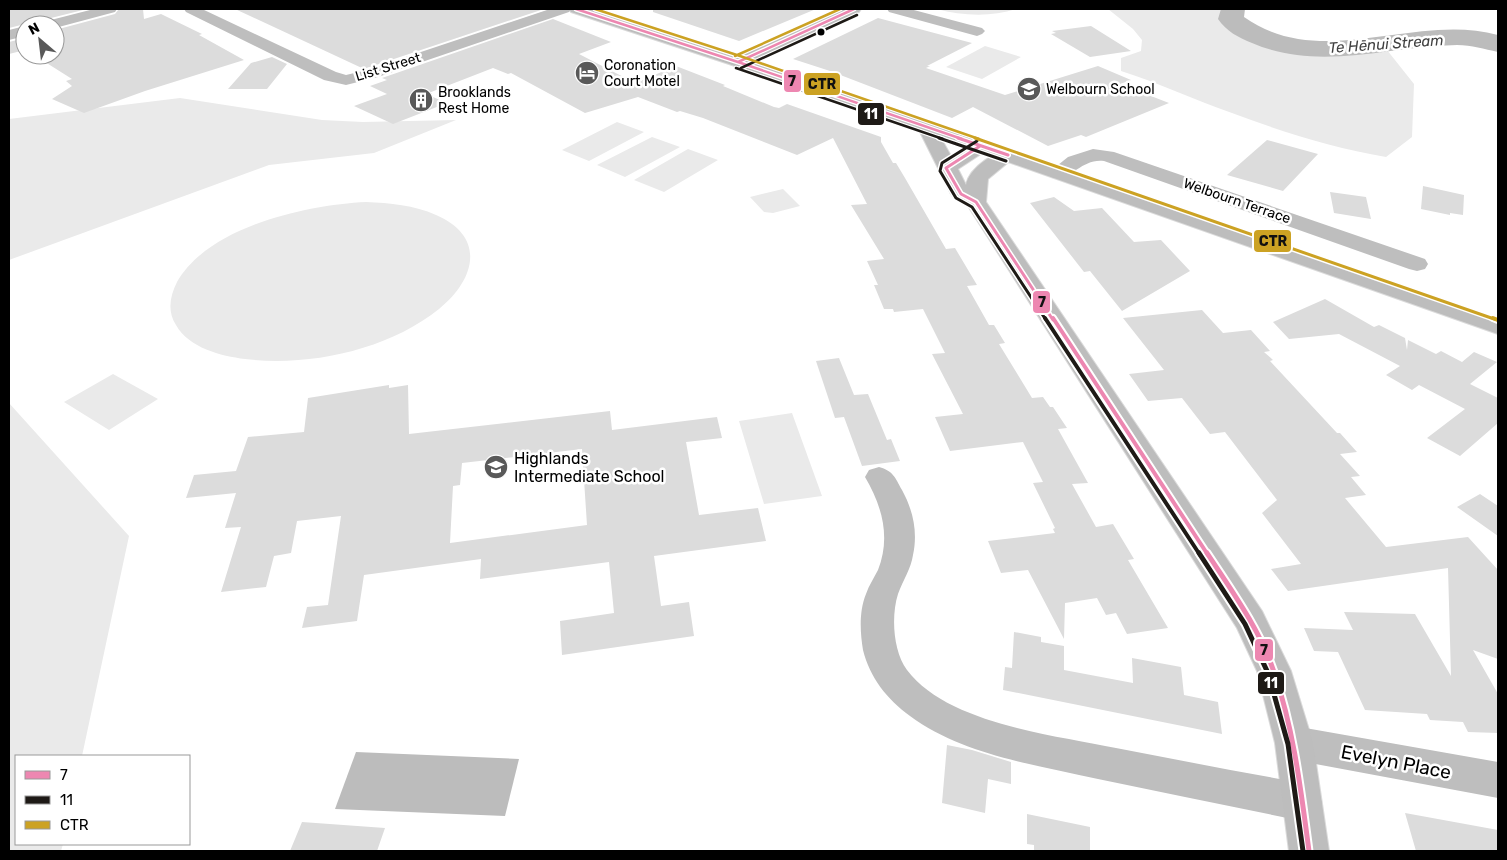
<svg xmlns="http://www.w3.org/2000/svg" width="1507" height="860" viewBox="0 0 1507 860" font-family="Rubik,sans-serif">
<rect width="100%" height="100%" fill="#fff"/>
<path fill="#eaeaea" d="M937 9H1016C992 17 962 16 937 9Z
M1108 9H1239L1245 23 1292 42 1387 50 1414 84 1412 137 1386 157C1334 148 1282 132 1232 113 1195 100 1159 83 1121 71V58L1141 51 1142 40 1133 29Z
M985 46 1021 57 982 79 946 67Z
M180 98 322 120 363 122 456 120 374 153 269 165 9 260V119Z
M617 122 644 132 589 161 562 150Z
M652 137 680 147 625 177 597 165Z
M688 149 718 160 664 192 634 180Z
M783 189 800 206 773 213 764 212 750 197Z
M366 202C390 203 414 205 436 215 487 237 475 280 439 309 388 350 309 367 245 359 221 356 189 348 176 325 167 311 170 296 177 282 209 226 307 205 366 202Z
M113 374 158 399 109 430 64 402Z
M9 403 129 536 82 756H16V844H63L61 851H9Z
M792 413 822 496 764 504 739 421Z"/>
<path fill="#bcbcbc" d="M356 752 519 759 505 816 335 809Z"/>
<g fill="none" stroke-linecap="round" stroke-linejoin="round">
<path fill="#bcbcbc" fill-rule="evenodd" d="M1221 9H1245L1244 17C1322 72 1415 12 1498 35V52C1484 49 1472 45 1457 45 1388 46 1319 72 1252 43 1239 38 1226 31 1218 19Z"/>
</g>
<path fill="#dcdcdc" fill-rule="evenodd" d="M9 9H87L43 20 39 25 25 24 9 28Z
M119 9H143L144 19 161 14 202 34 199 35 244 60 145 91 84 113 52 99 72 86 66 81 72 79 34 55H55V30L115 14Z
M235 9H544L364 69Z
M653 9H816L739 41 653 12Z
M878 18 972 43 927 66H930L926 68 1005 95 1098 66 1131 80 1120 84 1169 103 1086 137 1081 135 1048 146 973 107 952 118 830 71 793 59Z
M553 19 611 42 579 54 635 83 676 66 725 85 723 86 774 107 779 108 787 104 881 137V142L893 163H896L905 178 946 249 955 248 977 285 967 286 989 325H994L1005 343 999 344 1032 398 1043 397 1050 407H1053L1067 428 1058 429 1088 483 1072 484 1096 527 1113 524 1134 559 1128 560 1168 628 1127 634 1116 613 1106 615 1097 598 1065 603 1064 639 1028 570 1001 573 988 541 1055 533 1053 529 1055 528 1033 483 1043 482 1023 442 950 451 935 417 963 414 932 354 945 353 923 309 894 312 893 309H884L874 285H878L867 261 884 259 851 205 867 204 833 138 797 155 703 118 680 111 677 112 638 97 585 113 511 73 508 74 493 68 426 94 447 103 393 124 354 106 387 94 370 86 387 80 382 78Z
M1091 26 1131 51 1090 57 1051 34 1056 33 1052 31Z
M25 38V50L9 54V42Z
M272 57 287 64 267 89H228L251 63Z
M1267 140 1318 154 1283 191 1227 175Z
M1423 186 1464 195 1463 215 1450 213V215L1421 209Z
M1330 192 1366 197 1371 219 1334 213Z
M1054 197 1074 211 1102 208 1134 242 1161 240 1190 271 1122 311 1090 271 1084 272 1030 203Z
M1325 299 1374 327 1379 325 1405 338 1407 350 1408 340 1436 354 1441 351 1462 362 1474 352 1497 362 1470 384 1498 398V423L1460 456 1427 438 1465 409 1419 385 1412 390 1386 375 1400 366 1339 334 1289 339 1273 322Z
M1202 310 1223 333 1251 330 1270 351 1264 352 1273 360 1270 361 1337 433H1340L1357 452 1340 454 1360 476 1351 477 1366 495 1345 498 1386 547 1468 537 1498 570V659L1473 650 1498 694V733L1468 732 1463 722 1430 720 1427 714 1365 710 1338 652 1314 651 1304 628 1353 630 1344 612 1415 614 1451 676 1448 568 1288 591 1271 569 1301 564 1262 513 1277 500 1225 432 1210 434 1182 398 1148 401 1129 374 1164 370 1123 318Z
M839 358 854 395 868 394 887 440 891 439 900 461 862 466 844 417 835 418 816 361Z
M389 385V388L408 385 409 434 610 411 612 430 717 417 722 438 686 442 699 515 758 508 766 541 654 556 661 606 689 602 694 636 562 655 560 621 614 613 609 562 480 579 481 559 364 575 357 621 302 628 307 607 328 605 341 516 297 521 291 553 274 556 266 587 221 592 241 527 225 528 236 493 186 498 194 475 236 471 248 437 304 432 308 398ZM582 449 587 525 450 543 453 486 460 485 462 463Z
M1480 494 1498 506V536L1457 507Z
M1014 632 1041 637V642L1064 646V670L1133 683 1132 658 1181 667 1184 695 1218 702 1222 734 1003 690 1005 667 1012 668Z
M947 745 972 750 1011 762V784L988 779 985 813 942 803Z
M1405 813 1498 830V851H1416Z
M1027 814 1090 827V851H1034V845L1027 844Z
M302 822 385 828 377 851H290Z"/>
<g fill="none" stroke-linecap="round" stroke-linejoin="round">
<g stroke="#dbdbdb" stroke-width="2">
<path id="major" d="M843 9H861L859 12 744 65H732L730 62 732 59Z
M927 123 933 124 951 156C962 149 973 139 987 142L989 146 987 150 958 169 966 185C969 168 998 147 1015 151L1017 155 988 179 986 202 1262 611 1291 671 1313 743 1329 851H1289L1275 743 1257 671 1237 628 968 206 954 198 951 194 918 128 921 124Z"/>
</g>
<g stroke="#dbdbdb" stroke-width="2">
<path id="highway" d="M569 9H590L744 59 1498 319V334L732 65 571 12Z"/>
</g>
<path fill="#bebebe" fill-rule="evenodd" d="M94 9H117L115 12 55 28V25H41L43 22Z
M184 9H202L336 72 346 75 367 70 550 9H571L569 12 378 77 346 85 324 80 186 12Z
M887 9H910L982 28 985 31 982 34 977 36 889 12Z
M25 26V36L9 40V30Z
M1093 149 1114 152 1425 259 1428 264 1425 269 1417 271 1409 269 1104 161C1081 158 1071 182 1051 177L1048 173 1068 157Z
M879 467C893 471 895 477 902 490 913 510 918 532 913 555 911 569 903 580 898 594 891 616 893 651 907 670 948 724 1054 735 1116 748 1178 760 1240 772 1302 783L1316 789 1322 802 1316 815 1302 821C1234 807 1166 793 1098 779 1036 765 963 755 910 716 887 699 870 678 863 650 860 632 859 611 866 594 869 585 874 578 878 570 891 537 882 506 865 477L869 470Z
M1294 726 1498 762V798L1294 760 1281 755 1275 743 1281 731Z"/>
<use href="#major" fill="#bdbdbd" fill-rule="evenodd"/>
<use href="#highway" fill="#bdbdbd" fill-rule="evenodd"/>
<g stroke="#fff" stroke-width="5">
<path id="bus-1-far3" d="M576 9 738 62 962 139
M738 62 854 9"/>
</g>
<g stroke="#fff" stroke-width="6">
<path id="bus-1-far2" d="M958 138 1008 155
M980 146 946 168 961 194 976 202 1053 320"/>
</g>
<g stroke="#fff" stroke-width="8">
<path id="bus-1-far1" d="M1053 318 1208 555"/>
</g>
<g stroke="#fff" stroke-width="9">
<path id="bus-1" d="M1207 553C1232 591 1260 630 1274 672 1294 730 1301 791 1309 851"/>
</g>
<g stroke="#fff" stroke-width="5">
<path id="bus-2-far3" d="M736 68 943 139
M741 68 857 15"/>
</g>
<g stroke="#fff" stroke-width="6">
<path id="bus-2-far2" d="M939 138 1006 161
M977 141 942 163 940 171 956 198 972 207 1046 320"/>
</g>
<g stroke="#fff" stroke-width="8">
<path id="bus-2-far1" d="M1045 318 1200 555"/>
</g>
<g stroke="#fff" stroke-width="9">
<path id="bus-2" d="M1199 553 1245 624 1268 673 1288 744 1303 851"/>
</g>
<g stroke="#fff" stroke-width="5">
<path id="bus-3-far2" d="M595 9 740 56 979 139
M735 56 840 9"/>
</g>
<g stroke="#fff" stroke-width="6">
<path id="bus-3-far1" d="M975 138 1497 320"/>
</g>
<g stroke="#fff" stroke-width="8">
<path id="bus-3" d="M1493 318 1498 320"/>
</g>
<use href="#bus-1-far3" stroke="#ed87b1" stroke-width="2.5"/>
<use href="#bus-1-far2" stroke="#ed87b1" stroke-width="3"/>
<use href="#bus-1-far1" stroke="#ed87b1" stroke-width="4"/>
<use href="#bus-1" stroke="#ed87b1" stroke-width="5"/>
<use href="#bus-2-far3" stroke="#1e1a16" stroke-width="2.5"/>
<use href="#bus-2-far2" stroke="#1e1a16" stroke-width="3"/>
<use href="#bus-2-far1" stroke="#1e1a16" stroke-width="4"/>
<use href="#bus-2" stroke="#1e1a16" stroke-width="5"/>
<use href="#bus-3-far2" stroke="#cca223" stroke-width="2.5"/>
<use href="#bus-3-far1" stroke="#cca223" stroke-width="3"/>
<use href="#bus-3" stroke="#cca223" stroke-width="4"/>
</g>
<defs>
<g id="hotel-disc" transform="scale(1.25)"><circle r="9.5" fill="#595959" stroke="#fff"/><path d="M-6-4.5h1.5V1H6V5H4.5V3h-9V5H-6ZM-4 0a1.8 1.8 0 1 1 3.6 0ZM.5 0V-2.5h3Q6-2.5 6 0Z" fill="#fff"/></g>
<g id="school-disc" transform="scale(1.25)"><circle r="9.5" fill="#595959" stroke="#fff"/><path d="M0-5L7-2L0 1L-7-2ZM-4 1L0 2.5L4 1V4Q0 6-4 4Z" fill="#fff"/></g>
<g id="building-disc" transform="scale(1.25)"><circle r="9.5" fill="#595959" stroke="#fff"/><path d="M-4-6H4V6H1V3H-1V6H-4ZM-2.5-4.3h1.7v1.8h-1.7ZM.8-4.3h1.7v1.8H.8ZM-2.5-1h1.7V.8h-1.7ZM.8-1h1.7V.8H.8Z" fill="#fff"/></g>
</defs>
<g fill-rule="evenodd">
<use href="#hotel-disc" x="587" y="73"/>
<use href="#school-disc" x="1029" y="89"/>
<use href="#building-disc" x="421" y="100"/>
<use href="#school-disc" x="496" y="467"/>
</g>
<circle fill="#000" stroke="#fff" stroke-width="2" cx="821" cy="32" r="4.5"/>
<g text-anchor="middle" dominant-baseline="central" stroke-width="5" stroke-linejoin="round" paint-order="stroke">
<g font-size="14" fill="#000" stroke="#fff" text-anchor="start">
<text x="604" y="65">Coronation<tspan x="604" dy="16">Court Motel</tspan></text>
<text x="1046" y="89">Welbourn School</text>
<text x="438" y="92">Brooklands<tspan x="438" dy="16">Rest Home</tspan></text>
</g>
<g font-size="14" fill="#000" stroke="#fff">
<text transform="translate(388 67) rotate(-17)">List Street</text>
<text transform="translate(1237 201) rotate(19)">Welbourn Terrace</text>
</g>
<g font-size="15" font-style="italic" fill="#404040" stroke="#fff">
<text transform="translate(1386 44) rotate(-4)">Te Hēnui Stream</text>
</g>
<g font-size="16" fill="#000" stroke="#fff" text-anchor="start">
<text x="514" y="458">Highlands<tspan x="514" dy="18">Intermediate School</tspan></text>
</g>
<g font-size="19" fill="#000" stroke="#fff">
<text transform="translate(1396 762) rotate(11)">Evelyn Place</text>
</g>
</g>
<g stroke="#fff" stroke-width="2">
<rect x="783" y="69" width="19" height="24" rx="5" fill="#ed87b1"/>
<rect x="803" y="72" width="38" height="24" rx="5" fill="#cca223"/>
<rect x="857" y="102" width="28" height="24" rx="5" fill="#1e1a16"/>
<rect x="1253" y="229" width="39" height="24" rx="5" fill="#cca223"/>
<rect x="1032" y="290" width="19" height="24" rx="5" fill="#ed87b1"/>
<rect x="1254" y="638" width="20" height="24" rx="5" fill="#ed87b1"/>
<rect x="1257" y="671" width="28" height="24" rx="5" fill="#1e1a16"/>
</g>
<g font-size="14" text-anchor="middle" font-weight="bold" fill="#fff">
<text x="871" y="119">11</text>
<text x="1271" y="688">11</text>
</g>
<g font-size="14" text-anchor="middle" font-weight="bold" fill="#111">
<text x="792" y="86">7</text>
<text x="822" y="89">CTR</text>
<text x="1273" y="246">CTR</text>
<text x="1042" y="307">7</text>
<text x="1264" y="655">7</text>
</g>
<rect width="1507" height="860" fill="none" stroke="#000000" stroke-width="20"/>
<rect x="15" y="755" width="175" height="90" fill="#ffffff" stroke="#999999"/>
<rect x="25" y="771" width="25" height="8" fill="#ed87b1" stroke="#999999"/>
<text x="60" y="780" font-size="15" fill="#000000">7</text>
<rect x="25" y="796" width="25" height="8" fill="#1e1a16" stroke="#999999"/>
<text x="60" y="805" font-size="15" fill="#000000">11</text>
<rect x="25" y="821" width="25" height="8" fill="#cca223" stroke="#999999"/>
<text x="60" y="830" font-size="15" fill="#000000">CTR</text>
<g transform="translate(40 40) rotate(332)"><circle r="24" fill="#ffffff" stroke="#999999"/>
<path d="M0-4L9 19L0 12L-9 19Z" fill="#595959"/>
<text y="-8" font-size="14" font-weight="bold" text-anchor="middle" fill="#000000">N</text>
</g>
</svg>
